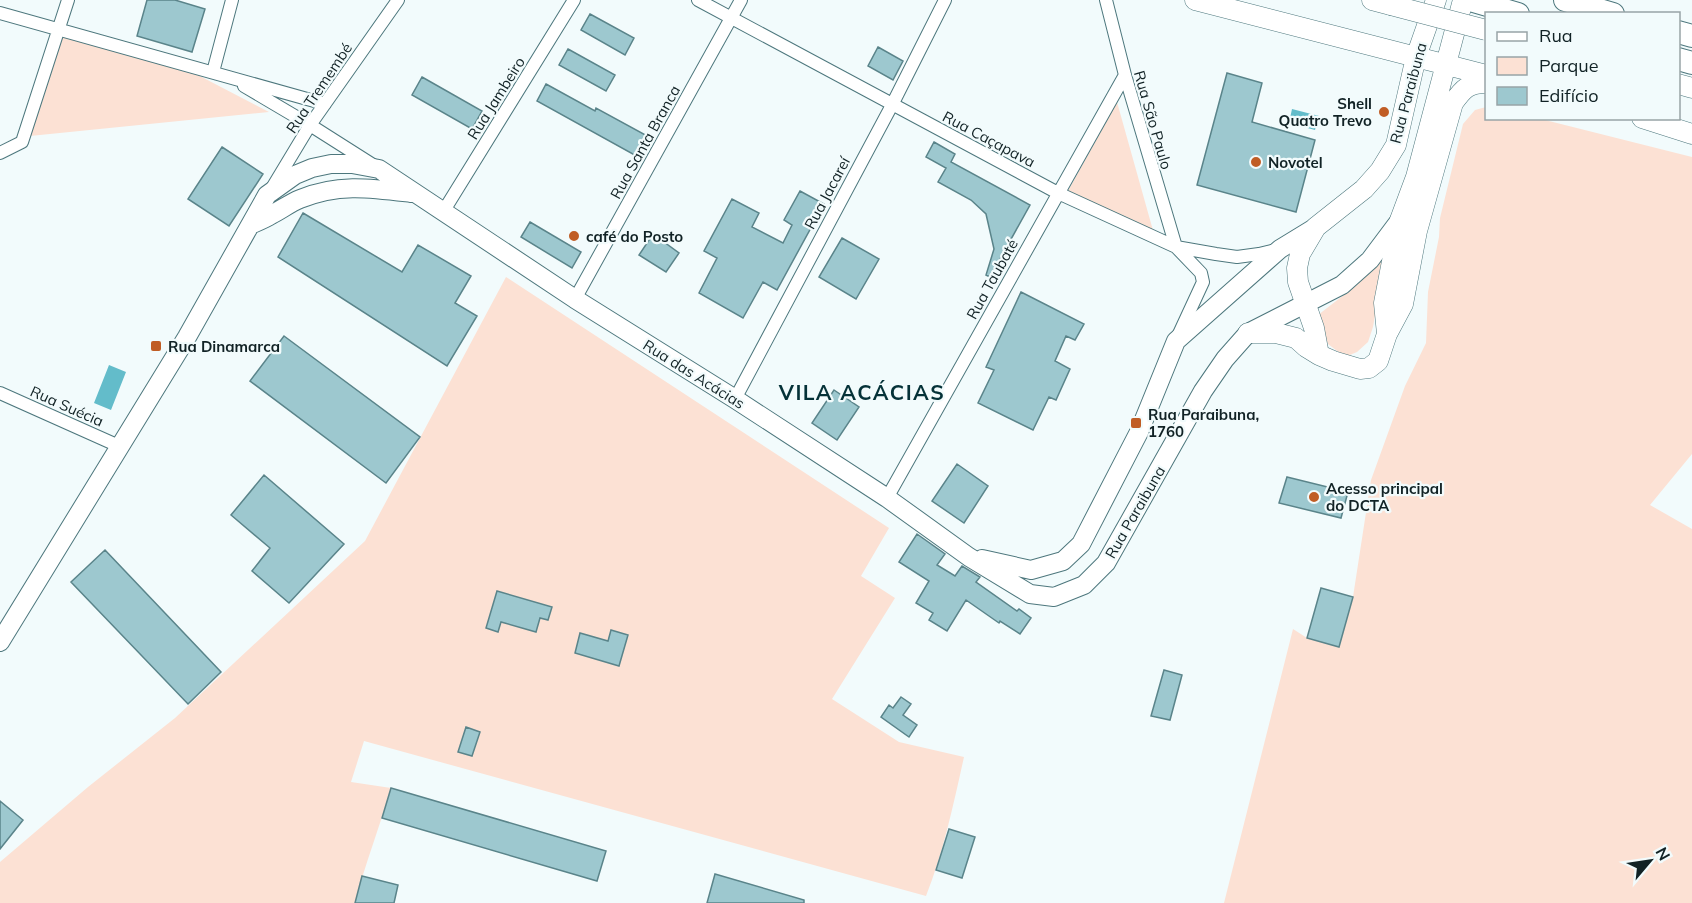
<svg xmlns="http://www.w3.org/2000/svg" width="1692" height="903" viewBox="0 0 1692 903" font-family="Mulish,sans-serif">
<rect width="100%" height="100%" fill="#f2fbfc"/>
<path fill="#fce1d4" d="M63 36 194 73 269 112 30 136Z
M1117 102 1154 234 1068 191Z
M1486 107V118L1541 119 1692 157V454L1650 505 1692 529V903H1224L1293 629 1307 638 1339 647 1353 597 1371 480 1405 386 1426 343 1428 292 1439 237 1440 218 1463 124 1475 110Z
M1386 251 1373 327 1368 342 1357 352 1345 357 1328 344 1318 315 1349 291Z
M506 277 889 528 861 576 895 598 832 699 899 742 964 757C953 806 944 850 926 896L364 741 351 782 391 788C380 826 365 864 355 903H0V862L88 787 175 718 365 541Z"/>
<path fill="#63bcca" d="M1292 109 1319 116 1315 130 1289 123Z
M109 365 126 372 111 410 94 403Z"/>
<path fill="#9dc8cf" stroke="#5a848a" stroke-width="1.5" d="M147 0H175L205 9 192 52 137 36Z
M590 14 634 38 625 55 581 30Z
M878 47 903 61 893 80 868 66Z
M568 49 615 75 606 91 559 65Z
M1227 73 1262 83 1252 122 1315 140 1296 212 1197 185Z
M422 77 482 111 472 129 412 95Z
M546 84 595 111 596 108 651 138 640 158 537 101Z
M934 142 955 154 951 162 1030 205 990 277 986 275 994 249 986 214 971 200 938 182 946 168 926 157Z
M222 147 263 174 229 226 188 199Z
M800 191 824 204 777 290 763 282 743 318 699 293 717 258 704 251 732 199 759 213 752 227 783 243 792 225 784 220Z
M303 213 402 272 418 245 471 276 455 303 477 316 447 366 278 257Z
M530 222 581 252 572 268 521 237Z
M653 234 679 253 666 272 639 255Z
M842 238 879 259 856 299 819 277Z
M1021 292 1084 324 1075 340 1066 336 1055 361 1070 369 1056 400 1049 397 1033 430 978 403 994 370 986 367Z
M284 336 420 437 386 483 250 381Z
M834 390 859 407 837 440 812 423Z
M957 464 988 486 964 523 932 501Z
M264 475 344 544 289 603 252 571 270 548 231 515Z
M1287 477 1348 492 1341 518 1279 503Z
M917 534 945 554 937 565 955 576 962 566 980 577 976 582 1017 611 1019 609 1031 618 1020 634 1000 621 999 623 966 600 947 631 929 620 933 613 916 603 929 581 899 562Z
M105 550 221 672 188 704 71 582Z
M1321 588 1353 597 1339 647 1307 638Z
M497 591 552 607 548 620 540 618 536 632 501 622 498 632 486 628Z
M611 630 628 635 619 666 575 653 580 633 608 641Z
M1164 670 1182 675 1170 720 1151 716Z
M901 697 911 704 903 715 917 725 909 737 881 717 889 705 893 708Z
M466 727 480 732 472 756 458 752Z
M391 788 606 851 597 881 382 818Z
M0 801 23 820 0 849Z
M949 829 975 837 962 878 936 870Z
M715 874 804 900V903H707Z
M362 876 398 885 394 903H355Z"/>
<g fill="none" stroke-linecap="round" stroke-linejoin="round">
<g stroke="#4d777d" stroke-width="14">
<path id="minor" d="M698 0 1058 193 1176 247 1216 254 1237 257 1259 254 1276 250
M1106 0 1125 75 1176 247 1201 273 1203 282 1178 336
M0 13 325 104
M213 72 232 0
M244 86 310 125 373 165
M0 153 22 142 68 0
M272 188 310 125 398 0
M443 212 574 0
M575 299 741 0
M0 393 121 447
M735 399 892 105 945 0
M887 498 1125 75"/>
</g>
<g stroke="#4d777d" stroke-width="20">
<path id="secondary" d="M250 225C257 222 265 219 271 215 281 210 290 203 300 199 338 183 371 188 411 193
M982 559 1031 570 1063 561 1081 544 1139 432 1176 341 1280 249 1316 227
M0 642 187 337 267 195 295 175 312 168 331 164H352L379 169 575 299 735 399 887 498 969 557 1030 594 1054 597 1084 585 1106 563 1203 391 1225 359 1248 333 1342 285 1370 260 1400 220"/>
</g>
<g stroke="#4d777d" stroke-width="21">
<path id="primary" d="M1195 0 1486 75
M1372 0 1391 5
M1436 0 1416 57 1396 145 1380 171 1364 189 1316 227 1300 254 1297 268 1298 282 1314 328 1319 355 1333 361 1360 369 1369 368 1378 361 1387 334 1384 303 1400 220 1416 177 1463 0
M1678 84 1692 88
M1642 118 1692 134
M1248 333H1276L1296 338 1306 347 1319 355
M1387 334 1403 304 1417 231 1453 103C1463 89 1468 83 1486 83"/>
</g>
<g stroke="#4d777d" stroke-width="24">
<path id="motorway" d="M1470 0 1518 14
M1565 0 1613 14
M1678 32 1692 36
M1678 59 1692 63"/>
</g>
<use href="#minor" stroke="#fff" stroke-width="12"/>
<use href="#secondary" stroke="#fff" stroke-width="18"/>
<use href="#primary" stroke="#fff" stroke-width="20"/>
<use href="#motorway" stroke="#fff" stroke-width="22"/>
<g stroke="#4d777d" stroke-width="21" stroke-linecap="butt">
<path id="primary-bridge" d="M1391 5 1486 30"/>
</g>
<use href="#primary-bridge" stroke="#fff" stroke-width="20"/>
</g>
<g fill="#c05d25" stroke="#f2fbfc" stroke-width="2">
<circle cx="1384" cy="112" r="6"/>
<circle cx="1256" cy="162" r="6"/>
<circle cx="574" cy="236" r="6"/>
<rect x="150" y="340" width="12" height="12" rx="3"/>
<rect x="1130" y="417" width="12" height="12" rx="3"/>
<circle cx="1314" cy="497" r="6"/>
</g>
<g text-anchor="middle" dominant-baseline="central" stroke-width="4.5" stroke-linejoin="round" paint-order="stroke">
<g font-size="15" fill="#112225" stroke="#f2fbfc">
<text transform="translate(319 88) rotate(-56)">Rua Tremembé</text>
<text transform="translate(1408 93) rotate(-75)">Rua Paraibuna</text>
<text transform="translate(496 98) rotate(-58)">Rua Jambeiro</text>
<text transform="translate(1153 120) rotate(74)">Rua São Paulo</text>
<text transform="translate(989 139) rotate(28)">Rua Caçapava</text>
<text transform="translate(645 142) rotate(-61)">Rua Santa Branca</text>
<text transform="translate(827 193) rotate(-62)">Rua Jacareí</text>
<text transform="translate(992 279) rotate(-61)">Rua Taubaté</text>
<text transform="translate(694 374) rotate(32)">Rua das Acácias</text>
<text transform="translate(67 406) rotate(24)">Rua Suécia</text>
<text transform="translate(1135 512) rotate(-60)">Rua Paraibuna</text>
</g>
<g font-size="15" font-weight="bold" fill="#112225" stroke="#f2fbfc" text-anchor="start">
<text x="1372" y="103" text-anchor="end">Shell<tspan x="1372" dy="17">Quatro Trevo</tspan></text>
<text x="1268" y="162">Novotel</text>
<text x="586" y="236">café do Posto</text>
<text x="168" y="346">Rua Dinamarca</text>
<text x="1148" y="414">Rua Paraibuna,<tspan x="1148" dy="17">1760</tspan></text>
<text x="1326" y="488">Acesso principal<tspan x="1326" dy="17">do DCTA</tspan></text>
</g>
<g font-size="21" font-weight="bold" letter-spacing="1.5" fill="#053238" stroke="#f2fbfc">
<text x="862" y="392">VILA ACÁCIAS</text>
</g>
</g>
<rect x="1485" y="12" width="195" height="108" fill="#f2fbfc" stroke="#98a4a6" stroke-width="1.5"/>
<rect x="1497" y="32" width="30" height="9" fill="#ffffff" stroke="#98a4a6" stroke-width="1.5"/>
<text x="1539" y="42" font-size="18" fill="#112225">Rua</text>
<rect x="1497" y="57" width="30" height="18" fill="#fce1d4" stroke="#98a4a6" stroke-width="1.5"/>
<text x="1539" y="72" font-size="18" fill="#112225">Parque</text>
<rect x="1497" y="87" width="30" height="18" fill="#9dc8cf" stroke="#98a4a6" stroke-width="1.5"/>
<text x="1539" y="102" font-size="18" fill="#112225">Edifício</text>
<g transform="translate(1650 861) rotate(61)" stroke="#f2fbfc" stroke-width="4.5" paint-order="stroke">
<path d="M0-4.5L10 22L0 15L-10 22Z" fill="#112225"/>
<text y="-9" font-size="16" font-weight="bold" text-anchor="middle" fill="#112225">N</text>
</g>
</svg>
